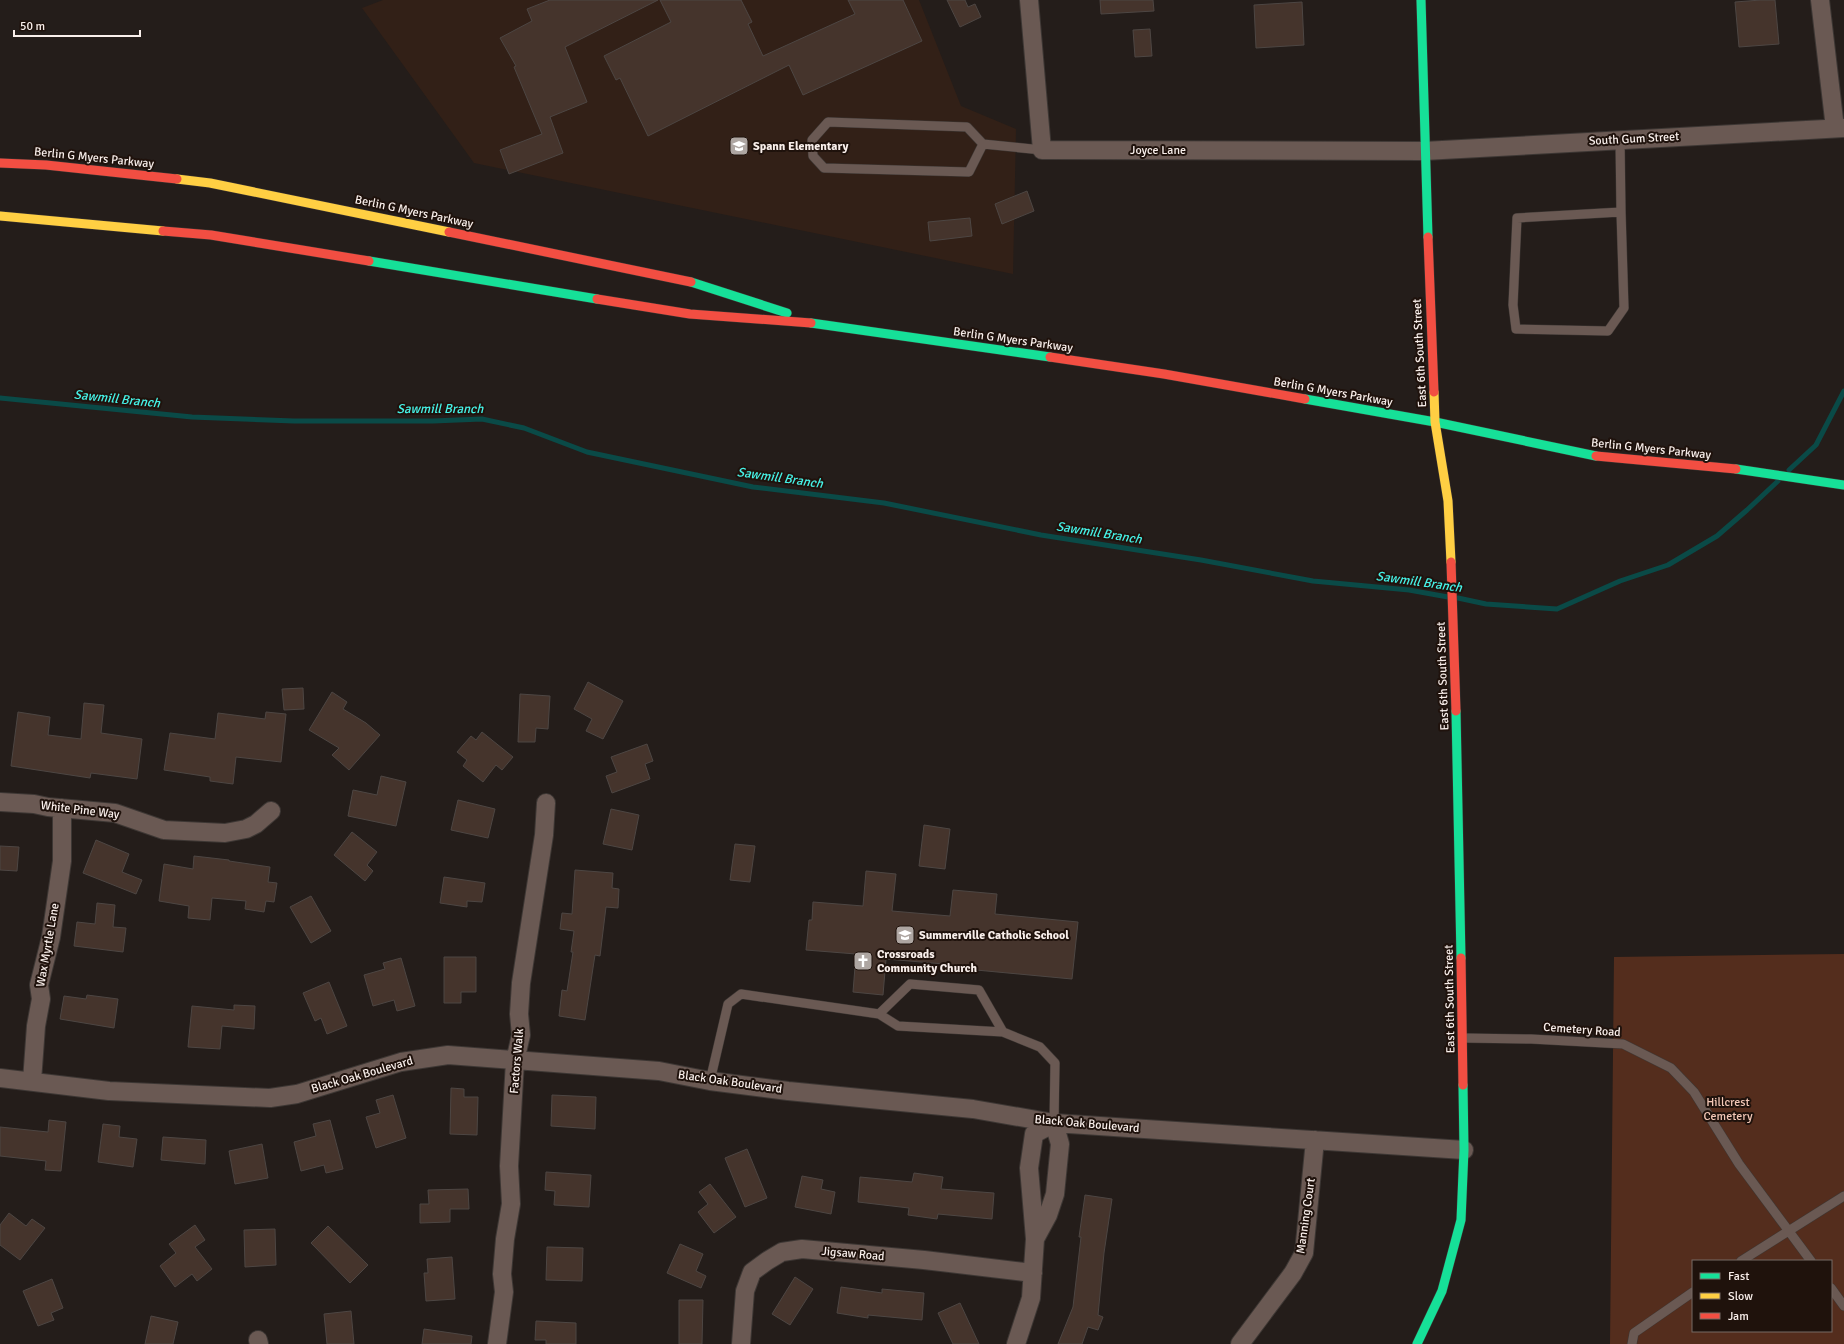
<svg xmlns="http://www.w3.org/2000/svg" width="1844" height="1344" viewBox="0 0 1844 1344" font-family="Signika,sans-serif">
<rect width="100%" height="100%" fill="#241d1a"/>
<path fill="#322017" d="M383 0H919L961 106 1016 129 1013 274 474 163 362 8Z"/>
<path fill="#542d1d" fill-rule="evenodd" d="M1844 954V1344H1610L1614 957ZM1693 1261H1831V1331H1693Z"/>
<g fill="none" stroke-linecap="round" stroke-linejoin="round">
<path stroke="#0a4a47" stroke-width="5" d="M0 398 192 417 294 421H433L482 419 524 428 587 452 753 487 884 503 1041 535 1201 560 1313 581 1409 590 1448 597
M1789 470 1816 445 1844 391
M1458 598 1486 604 1557 609 1620 581 1668 565 1717 536 1747 510 1778 481"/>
</g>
<path fill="#45342c" stroke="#4d4643" d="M550 0H658L565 47 587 102 550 117 563 153 509 174 500 150 542 134 514 67 516 66 500 38 532 21 527 9Z
M660 0H741L752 22 748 24 763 56 855 14 848 0H903L922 41 803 95 789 65 648 136 620 78 616 80 604 56 671 22Z
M947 0H965L968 7 975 4 981 17 960 27Z
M1100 0H1153L1154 11 1101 14Z
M1761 0H1775L1779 44 1739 47 1735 2Z
M1302 2 1304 45 1256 48 1254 5Z
M1150 29 1152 56 1135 57 1133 30Z
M1027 191 1034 211 1002 224 995 204Z
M970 218 972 236 930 241 928 222Z
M588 682 623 701 603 739 586 731 592 719 574 709Z
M303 688 304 709 284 710 282 689Z
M332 692 347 702 343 709 366 723 380 735 349 770 332 755 339 748 309 730Z
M520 694 550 696 548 729 536 728 535 742H518Z
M84 703 104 705 101 733 142 739 137 779 91 773 90 778 11 766 18 712 50 717 48 735 81 739Z
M266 712 286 714 281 762 236 757 233 784 210 781V777L164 770 170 733 215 739 218 713 265 719Z
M482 732 513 757 502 770 496 765 483 782 463 766 467 760 457 752 471 736 476 740Z
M647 744 653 761 645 764 650 779 612 793 606 776 617 772 611 757Z
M381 776 406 782 396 826 348 816 353 790 377 795Z
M458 800 495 809 488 838 451 830Z
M611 809 639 815 632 850 603 844Z
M924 825 950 829 945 869 919 866Z
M352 832 377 852 367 865 373 871 365 881 334 855Z
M96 840 129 854 122 872 142 880 136 894 83 873Z
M735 844 755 846 750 882 730 880Z
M0 846 19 847 17 871 0 870Z
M194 856 229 860V861L270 867 268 882 277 883 274 902 266 901 264 912 245 909 246 901 212 898 210 920 188 918 189 906 159 901 164 864 193 869Z
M575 870 613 873 612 888 619 889 618 908 606 907 600 956 595 955 585 1020 559 1016 562 990 567 991 573 952H571L574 931 560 929 562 913 572 914Z
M866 871 896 874 892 911 950 916 953 890 997 894 995 914 1078 922 1072 979 944 967V964L886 959 883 995 853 992 856 954 806 950 809 920H812L813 902 863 906Z
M444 877 485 883 482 902 467 901V907L440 903Z
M311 896 331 931 311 943 290 907Z
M97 903 115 905 113 927 126 928 123 952 74 946 77 922 95 924Z
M444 957H476V992H461V1003H444Z
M401 958 415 1006 397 1011 394 1000 373 1006 364 975 385 969 383 963Z
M329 982 347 1026 327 1034 321 1018 315 1021 303 993Z
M87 995 118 999 114 1028 60 1019 64 996 86 999Z
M234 1005 255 1006 254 1029 222 1026 220 1049 188 1047 192 1006 234 1010Z
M451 1088 464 1089V1097H478L477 1135 450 1134Z
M393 1095 406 1138 376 1148 366 1117 380 1113 376 1100Z
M552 1095 596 1097 595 1129 551 1126Z
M49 1120 66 1122 61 1171 45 1170 46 1161 0 1156V1127L48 1132Z
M330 1120 343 1169 326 1173 324 1165 301 1171 294 1142 316 1136 313 1124Z
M103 1124 120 1126 119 1137 137 1139 133 1167 98 1162Z
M163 1137 206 1140 205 1164 161 1160Z
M262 1144 268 1178 235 1184 229 1151Z
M747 1149 767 1198 745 1207 725 1158Z
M546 1172 591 1175 589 1207 554 1205 555 1191 545 1190Z
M914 1173 943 1177 941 1189 994 1193 992 1219 938 1214 937 1219 908 1215 909 1208 858 1202 860 1177 912 1182Z
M802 1176 823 1180 821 1189 835 1192 831 1214 795 1207Z
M710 1184 736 1217 714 1233 698 1212 708 1204 699 1192Z
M468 1189 469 1209H450V1222L420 1223V1204H429L428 1190Z
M1085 1195 1112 1199 1104 1253 1098 1315 1103 1317 1098 1330 1088 1327 1082 1344H1058L1073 1307 1081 1237H1079Z
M9 1213 26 1226 32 1219 45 1228 20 1260 0 1245V1225Z
M195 1225 205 1240 195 1247 212 1269 197 1281 192 1274 175 1287 160 1266 176 1253 169 1244Z
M328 1226 368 1265 350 1283 311 1243Z
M275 1229 276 1265 245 1267 244 1230Z
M680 1244 703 1254 696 1271 706 1276 701 1288 667 1273Z
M547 1247 583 1248 582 1281 546 1280Z
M452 1257 455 1299 426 1301 424 1273H428L427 1259Z
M795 1277 813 1289 790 1325 772 1314Z
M52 1279 63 1308 51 1313 54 1320 38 1326 23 1291Z
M841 1287 882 1293V1289L924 1293 922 1320 868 1315V1318L837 1313Z
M679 1300H703L702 1344H679Z
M960 1303 979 1344H953L938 1313Z
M351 1311 354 1344H327L324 1314Z
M151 1316 178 1322 173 1344H145Z
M536 1321 576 1323V1344H546V1340H535Z
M424 1329 472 1336 471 1344H422Z"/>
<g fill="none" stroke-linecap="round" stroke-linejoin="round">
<g stroke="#3d3734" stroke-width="10">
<path id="lane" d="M1620 140 1621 212 1517 218 1513 305 1516 329 1608 331 1624 308 1621 212
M983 144 969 172 824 168 813 156 812 140 828 122 967 127 983 144 1042 150
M879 1014 910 984 979 990 1003 1032
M1463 1038 1531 1039 1623 1044 1671 1068 1694 1092 1739 1164 1811 1261
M710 1081 728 1004 741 994 879 1014 898 1026 1003 1032 1040 1047 1055 1063 1054 1123
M1741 1261 1844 1196
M1831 1288 1844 1306
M1632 1344 1634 1333 1693 1292"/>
</g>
<g stroke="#3d3734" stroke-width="20">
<path id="street" d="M1029 0 1042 150 1424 151 1844 128
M1820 0 1835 128
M0 802 34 804 48 807 115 813 164 830 225 833 246 829 256 824 271 811
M0 1078 109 1091 270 1098 297 1094 401 1062 448 1055 659 1071 710 1081 788 1091 973 1109 1054 1123 1464 1150
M32 1081 36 1026 41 999 39 985 51 937 62 861V808
M1054 1123 1060 1144 1055 1194 1048 1215 1035 1239 1029 1168 1034 1134Z
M258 1340 259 1344
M497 1344 504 1292 502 1274 505 1239 511 1204 509 1166 515 1061 521 1035 519 1014 521 983 544 835 546 803
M741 1344 745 1291 752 1272 767 1261 782 1252 802 1249 924 1260 1033 1273
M1016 1344 1031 1298 1035 1239
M1240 1344 1293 1273 1304 1253 1315 1140"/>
</g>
<g stroke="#3d3734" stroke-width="10">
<path id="fast" d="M1421 0 1428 237
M369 261 597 299
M691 282 787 313
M811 323 1050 357
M1305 399 1435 422 1596 456
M1736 469 1844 485
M1456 711 1461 958
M1417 1344 1442 1291 1461 1220 1464 1150 1463 1085"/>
</g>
<g stroke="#3d3734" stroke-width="10">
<path id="slow" d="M177 179 210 183 449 232
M0 216 163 231
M1434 392 1435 422 1448 501 1451 562"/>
</g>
<g stroke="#3d3734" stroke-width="10">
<path id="jam" d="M0 163 46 165 177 179
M163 231 211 235 369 261
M449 232 691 282
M1428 237 1434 392
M597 299 690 314 811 323
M1050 357 1164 374 1305 399
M1596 456 1736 469
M1451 562 1456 711
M1461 958 1463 1085"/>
</g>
<use href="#lane" stroke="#6a5953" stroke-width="9"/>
<use href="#street" stroke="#6a5953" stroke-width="18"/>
<use href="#fast" stroke="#16e098" stroke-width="9"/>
<use href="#slow" stroke="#ffcf43" stroke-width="9"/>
<use href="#jam" stroke="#f24e42" stroke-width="9"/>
</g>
<defs>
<g id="school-square" transform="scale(1)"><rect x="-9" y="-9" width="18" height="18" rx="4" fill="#aea6a2" stroke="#1f120c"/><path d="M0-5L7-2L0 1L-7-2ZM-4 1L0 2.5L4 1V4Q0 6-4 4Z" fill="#fff"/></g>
<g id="church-square" transform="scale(1)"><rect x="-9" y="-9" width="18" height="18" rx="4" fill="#aea6a2" stroke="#1f120c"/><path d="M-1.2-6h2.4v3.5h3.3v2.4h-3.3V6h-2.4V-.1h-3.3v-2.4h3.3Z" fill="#fff"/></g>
</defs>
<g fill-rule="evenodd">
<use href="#school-square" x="739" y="146"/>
<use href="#school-square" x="905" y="935"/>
<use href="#church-square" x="863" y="961"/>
</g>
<g text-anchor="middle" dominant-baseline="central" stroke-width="4" stroke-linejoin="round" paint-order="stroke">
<g font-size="12" fill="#f9efeb" stroke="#1f120c">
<text transform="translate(1634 139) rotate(-3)">South Gum Street</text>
<text x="1158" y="150">Joyce Lane</text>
<text transform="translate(94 158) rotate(6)">Berlin G Myers Parkway</text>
<text transform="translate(414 212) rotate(12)">Berlin G Myers Parkway</text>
<text transform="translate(1013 340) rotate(8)">Berlin G Myers Parkway</text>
<text transform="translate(1420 353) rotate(-93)">East 6th South Street</text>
<text transform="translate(1333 392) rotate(10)">Berlin G Myers Parkway</text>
<text transform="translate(1651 449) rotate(6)">Berlin G Myers Parkway</text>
<text transform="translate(1443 676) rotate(-92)">East 6th South Street</text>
<text transform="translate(80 810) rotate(7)">White Pine Way</text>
<text transform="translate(48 945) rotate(-80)">Wax Myrtle Lane</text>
<text transform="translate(1450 999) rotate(-91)">East 6th South Street</text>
<text transform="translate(1582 1030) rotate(4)">Cemetery Road</text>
<text transform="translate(517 1061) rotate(-85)">Factors Walk</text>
<text transform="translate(362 1075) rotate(-16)">Black Oak Boulevard</text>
<text transform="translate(730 1082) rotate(8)">Black Oak Boulevard</text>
<text transform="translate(1087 1124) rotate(5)">Black Oak Boulevard</text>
<text transform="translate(1306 1216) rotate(-82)">Manning Court</text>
<text transform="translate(853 1254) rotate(5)">Jigsaw Road</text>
</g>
<g font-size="12" font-weight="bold" fill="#f9efeb" stroke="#1f120c" text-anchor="start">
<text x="753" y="146">Spann Elementary</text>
<text x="919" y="935">Summerville Catholic School</text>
<text x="877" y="954">Crossroads<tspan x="877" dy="14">Community Church</tspan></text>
</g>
<g font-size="12" fill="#f4c8b7" stroke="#1f120c">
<text x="1728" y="1102">Hillcrest<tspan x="1728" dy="14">Cemetery</tspan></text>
</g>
<g font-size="13" font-style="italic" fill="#46f3e8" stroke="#1f120c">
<text transform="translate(117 399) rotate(6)">Sawmill Branch</text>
<text x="440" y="409">Sawmill Branch</text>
<text transform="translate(780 478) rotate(8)">Sawmill Branch</text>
<text transform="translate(1099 533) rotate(9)">Sawmill Branch</text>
<text transform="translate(1419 582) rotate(8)">Sawmill Branch</text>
</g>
</g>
<rect x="1692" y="1260" width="140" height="72" fill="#1f120c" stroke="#766a65"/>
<rect x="1700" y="1273" width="20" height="6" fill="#16e098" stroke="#766a65"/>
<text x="1728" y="1280" font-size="12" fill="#f9efeb">Fast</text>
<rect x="1700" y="1293" width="20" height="6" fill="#ffcf43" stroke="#766a65"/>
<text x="1728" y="1300" font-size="12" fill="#f9efeb">Slow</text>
<rect x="1700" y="1313" width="20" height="6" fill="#f24e42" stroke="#766a65"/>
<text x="1728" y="1320" font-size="12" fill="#f9efeb">Jam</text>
<path d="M14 30v6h126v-6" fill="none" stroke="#f9efeb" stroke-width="2"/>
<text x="20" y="30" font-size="12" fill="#f9efeb" stroke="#1f120c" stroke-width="3" paint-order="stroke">50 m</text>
</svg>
